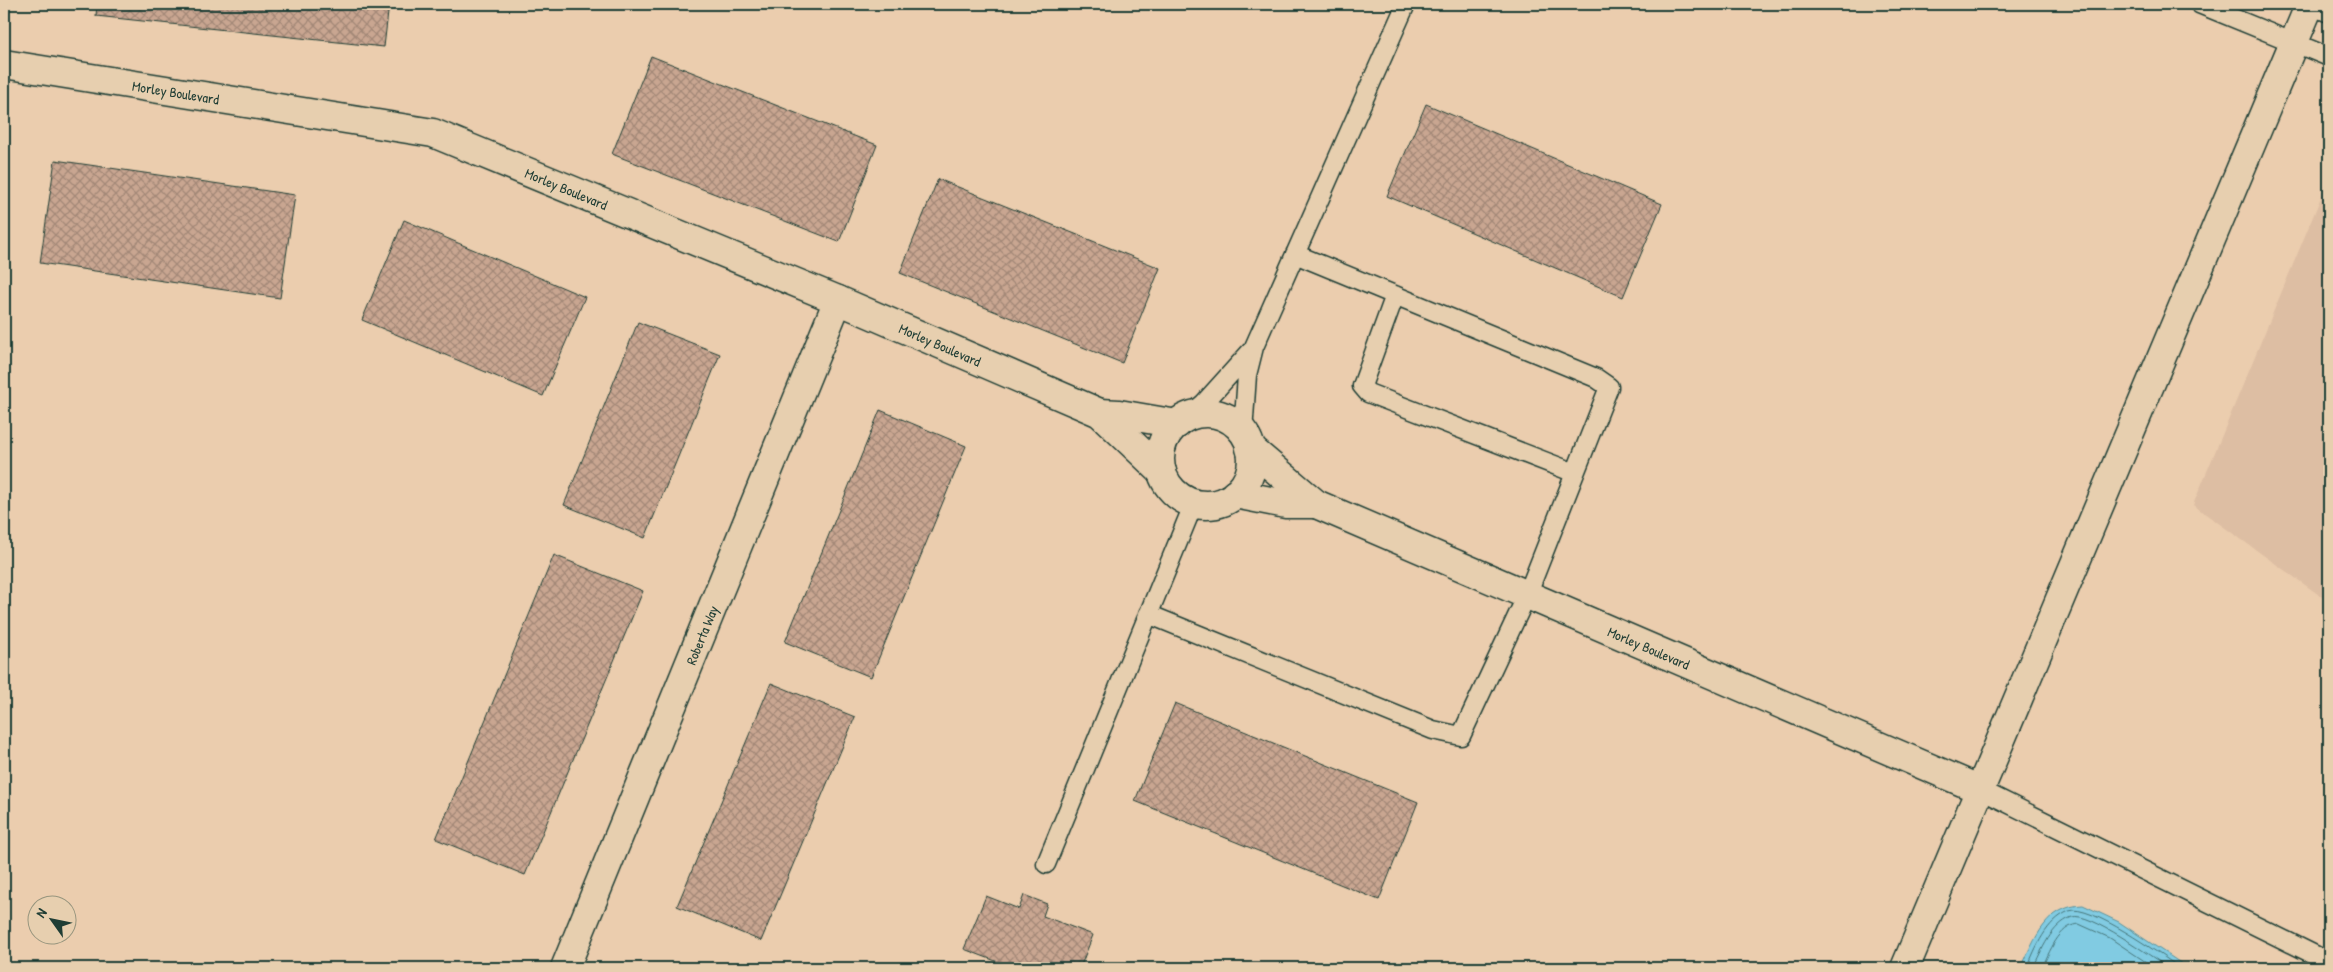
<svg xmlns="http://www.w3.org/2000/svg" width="2333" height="972" viewBox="0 0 2333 972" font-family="'Patrick Hand',sans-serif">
<defs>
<pattern id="building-cross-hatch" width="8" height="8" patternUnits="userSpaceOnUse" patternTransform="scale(1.25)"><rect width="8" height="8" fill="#c9a691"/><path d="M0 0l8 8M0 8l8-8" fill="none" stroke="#a38877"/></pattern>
</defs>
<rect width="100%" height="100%" fill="#ebcdae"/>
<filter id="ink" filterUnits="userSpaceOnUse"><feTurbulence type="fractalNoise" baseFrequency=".02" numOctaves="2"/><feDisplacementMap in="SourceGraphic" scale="10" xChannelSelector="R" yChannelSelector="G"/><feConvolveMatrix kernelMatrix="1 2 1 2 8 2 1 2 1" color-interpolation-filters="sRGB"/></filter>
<g filter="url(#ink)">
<path fill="#ddbea3" d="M2329 178V602L2193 505Z"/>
<path fill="#81cbe2" stroke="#5a929c" d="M2083 905 2119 922 2188 968H2021C2035 939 2046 906 2083 905Z"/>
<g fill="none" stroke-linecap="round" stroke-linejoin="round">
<path stroke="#46767a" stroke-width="1" d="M2027 968C2036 947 2046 921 2069 911 2089 903 2161 955 2180 968
M2033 968C2042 950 2051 925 2072 917 2089 911 2153 958 2169 968
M2042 968C2049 953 2059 925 2079 924L2110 938 2155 968"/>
</g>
<path fill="url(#building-cross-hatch)" stroke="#1f3d34" d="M97 4H389L384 47 96 16Z
M651 56 877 145 839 242 612 154Z
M1426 104 1662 204 1623 297 1387 196Z
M55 160 295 195 280 298 40 263Z
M938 179 1160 268 1122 363 900 273Z
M404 220 585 297 543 396 362 320Z
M638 322 720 354 645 538 564 505Z
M880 410 966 446 871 677 785 642Z
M554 555 643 591 525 875 436 839Z
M771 683 855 717 761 941 677 906Z
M1175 703 1418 802 1379 900 1135 801Z
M1024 895 1047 904 1043 916 1093 935 1080 968H1014L964 949 986 896 1019 909Z"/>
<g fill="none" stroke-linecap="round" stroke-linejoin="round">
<g stroke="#1f3d34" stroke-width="21">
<path id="lane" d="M2199 4 2329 57
M2307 4 2329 13
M1395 295 1362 386 1368 393 1575 473
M1184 420 1204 403 1251 351
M1243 433 1247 375 1254 347 1406 4
M1148 614 1433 730 1461 736 1527 595 1609 387 1596 378 1295 254
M1981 790 2329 962
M1046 864 1194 503"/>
</g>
<g stroke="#1f3d34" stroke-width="31">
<g id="street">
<path id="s1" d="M4 64 433 133 838 300 1100 413 1162 472"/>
<path d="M1100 413 1119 414 1177 424"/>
<circle cx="1206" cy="459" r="46"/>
<path id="s2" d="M1250 448 1316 504 1981 790"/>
<path d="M1235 494 1286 504H1316"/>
<path id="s3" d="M565 968 838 300"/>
</g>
</g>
<g stroke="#1f3d34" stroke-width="31">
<path id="highway" d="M1905 968 2310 4"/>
</g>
<use href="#lane" stroke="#e7cfaf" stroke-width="18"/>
<use href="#street" stroke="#e7cfaf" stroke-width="28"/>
<use href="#highway" stroke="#e7cfaf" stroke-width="28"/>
</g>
</g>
<g text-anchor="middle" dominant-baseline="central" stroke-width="5" stroke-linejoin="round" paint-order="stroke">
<g font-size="14" fill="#1f3d34" stroke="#e7cfaf">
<text stroke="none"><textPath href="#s1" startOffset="174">Morley Boulevard</textPath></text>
<text stroke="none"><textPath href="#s1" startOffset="579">Morley Boulevard</textPath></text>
<text stroke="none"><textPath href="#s1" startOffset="984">Morley Boulevard</textPath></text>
<text stroke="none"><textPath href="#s3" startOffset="360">Roberta Way</textPath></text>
<text stroke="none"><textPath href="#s2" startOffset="449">Morley Boulevard</textPath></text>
</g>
</g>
<rect width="2333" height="972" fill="none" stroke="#e7cfaf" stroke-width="20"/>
<rect x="10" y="10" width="2313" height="952" fill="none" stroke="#1f3d34" stroke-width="2" filter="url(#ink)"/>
<g transform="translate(52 920) rotate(303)"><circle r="24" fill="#e7cfaf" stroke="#97957e"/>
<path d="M0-4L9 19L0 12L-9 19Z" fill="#1f3d34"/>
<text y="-8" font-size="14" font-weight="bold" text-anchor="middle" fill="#1f3d34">N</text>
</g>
</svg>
